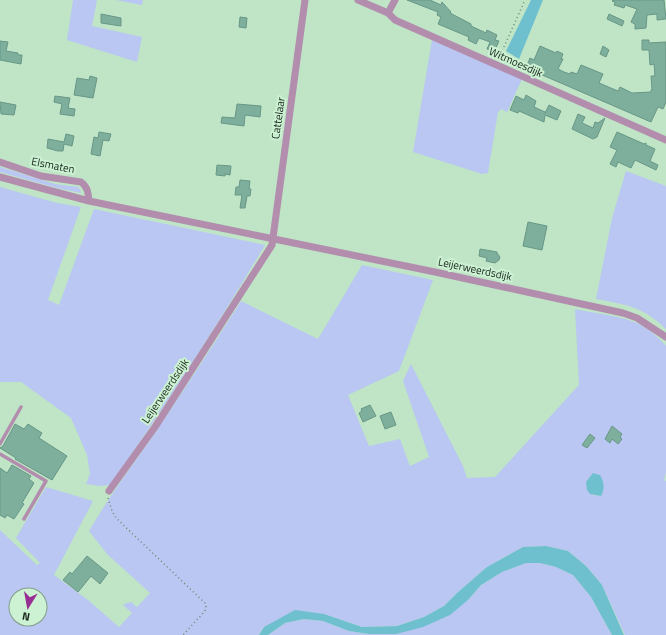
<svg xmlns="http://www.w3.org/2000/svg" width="666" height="635" viewBox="0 0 666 635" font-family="'Titillium Web',sans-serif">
<rect width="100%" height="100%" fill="#bfe5c6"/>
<path fill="#b9c7f2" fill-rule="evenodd" d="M73 0H97L92 26 142 37 137 62 67 40Z
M116 0H143L142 5Z
M432 40 522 79 507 112 501 109 498 112 488 173 482 174 413 152Z
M0 167 55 184 78 187 80 189 81 193 57 188 0 172Z
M626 171 666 186V329C642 306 627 305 596 299L612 218Z
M0 187 57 203 81 207 48 300 59 305 94 209 265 245C216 327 165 407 110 485L100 486 86 484 90 474 87 455 71 418 21 382H0Z
M362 265 433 280 399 371 348 395 369 446 400 439 410 466 429 457 403 381 411 364 463 466 467 478 495 477 579 385 575 309C594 313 622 316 639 324 649 329 658 337 666 346V472L664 480 666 481V635H625L602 585 586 566 568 551 546 546 523 547 487 567 457 593 444 606 424 617 397 626 362 627 324 614 264 627 259 635H0V530L37 565 40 563 16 538 46 487 93 501 54 575 88 600 119 627 132 613 123 605 127 603 131 602 137 607 150 593 107 554 89 531C108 498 131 467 153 436 183 391 213 346 241 301L318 339ZM589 479 601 496 593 495 586 482ZM16 595H40V619H16Z
M526 563H540L556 567 573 575 591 597 612 635H268L285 623 304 619 323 621 349 631 369 634H396L468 600 481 585 502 572Z"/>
<path fill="#6fc0ce" d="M531 0H543L519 59 506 51Z
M593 473 600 475C604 481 605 489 601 496L590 494 587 490 586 482Z
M546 546 568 551 586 566 602 585 624 635H612L591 597 573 575 556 567 540 563H526L502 572 481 585 468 600 450 615 423 627 396 634H369L349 631 323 621 304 619 285 623 268 635H259L264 627 295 610 324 614 362 627 397 626 424 617 444 606 457 593 487 567 523 547Z"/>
<path fill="#7eae9c" stroke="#689787" d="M407 0H430L441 5 442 2 451 12 450 13 471 24V26L486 33 487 30 497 35 495 40 499 41 494 52 487 49 490 42 479 38 476 44 468 40 469 37 438 24 441 17 437 15 438 12Z
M613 0H664L666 19 657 20V14L647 15 646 28 635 29V24L631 22 637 9 625 5 624 8 614 5 615 2 612 1Z
M101 14 121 18V26L101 23Z
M609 14 624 21 622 26 607 19Z
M240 17 247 18 246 28 239 27Z
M642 40H649V43L666 42V102L663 109 658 107 651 122 526 68 530 58 534 60 540 46 556 53 557 51 563 54 561 59H563L558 69 564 72 570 74 571 72 577 74 581 65 603 74 599 83 618 91 620 87 632 93 651 92V90L652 89 651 76H655L654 64 650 65 649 50H642Z
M0 41 8 42 6 51 18 53V55H22L21 64 0 60Z
M603 46 609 50 606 57 600 54Z
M90 76 97 78 93 98 74 95 77 78 89 80Z
M526 95 536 101 534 107 545 112V113L549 105 561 111 557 120 545 115 544 122 519 111 518 113 510 110 516 96 524 100Z
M55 96 70 98 68 108 75 109 74 116 60 114 62 104 54 102Z
M0 102 16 105 14 115 1 114Z
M237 104 261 106 260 117 245 115 244 126 221 123 222 117 235 118Z
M578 114 585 117 582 123 593 128 595 122 598 123 605 118 597 137 593 139 572 129Z
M99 132 111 134 109 141 103 140 100 156 91 154 94 137 98 138Z
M617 132 644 144 646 143V145L655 149 650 161 658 165 656 170 635 160 631 168 618 162 616 167 610 164 617 150 610 147Z
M66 134 74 136 72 146 64 144 63 151H58L47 148 48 139 64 142Z
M217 165 231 166 230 175 225 174V176L216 175Z
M240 180 250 181 249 189H251L250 196H247L245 208H240L242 195H235L236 187H239Z
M528 222 547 226 542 250 523 246Z
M480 249 497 252V253L500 257 499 260 495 263 486 261 487 258 479 256Z
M370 405 376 416 363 422 359 413 362 411 361 409Z
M391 412 396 425 385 429 380 416Z
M15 424 24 429 28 424 42 433 39 438 67 456 52 480 15 459 16 458 0 448 3 446Z
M612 426 622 434 620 437 622 439 618 444 612 439 610 443 605 439Z
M590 434 595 438 587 448 582 445Z
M12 465 31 476 29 479 34 483 22 503 24 504 14 519 7 515 5 518 0 515V468L7 473Z
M87 556 108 573 100 584 91 576 78 592 63 580 70 572 72 574Z"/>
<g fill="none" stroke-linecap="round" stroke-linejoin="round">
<path stroke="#6d8772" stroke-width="1.5" stroke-dasharray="1 3" stroke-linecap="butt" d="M499 58 525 0
M108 498 112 511 116 518 205 603 206 607 205 611 183 635"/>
<path stroke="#b28dad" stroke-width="3.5" d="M0 444 21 407
M0 454 46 481 24 519"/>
<path stroke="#b28dad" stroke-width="7" d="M358 0 388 13 395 20 666 140
M388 13 395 0
M0 162 41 176 81 182C88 187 88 193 89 201
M0 177 89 201 435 272 623 313 637 318 666 337
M109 491 155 427 272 245 305 0"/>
</g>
<g text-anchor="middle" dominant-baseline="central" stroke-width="4" stroke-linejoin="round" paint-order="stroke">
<g font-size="11" fill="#18261b" stroke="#ccf2d3">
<text transform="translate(516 62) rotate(24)">Witmoesdijk</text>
<text transform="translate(278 118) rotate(-82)">Cattelaar</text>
<text transform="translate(53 165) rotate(11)">Elsmaten</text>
<text transform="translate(475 269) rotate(12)">Leijerweerdsdijk</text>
<text transform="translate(165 391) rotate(-56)">Leijerweerdsdijk</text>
</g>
</g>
<g transform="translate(28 607) rotate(191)"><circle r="19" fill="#ccf2d3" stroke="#84a089"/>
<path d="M0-3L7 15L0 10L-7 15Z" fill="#982f92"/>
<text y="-6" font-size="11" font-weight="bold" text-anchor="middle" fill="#18261b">N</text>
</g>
</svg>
